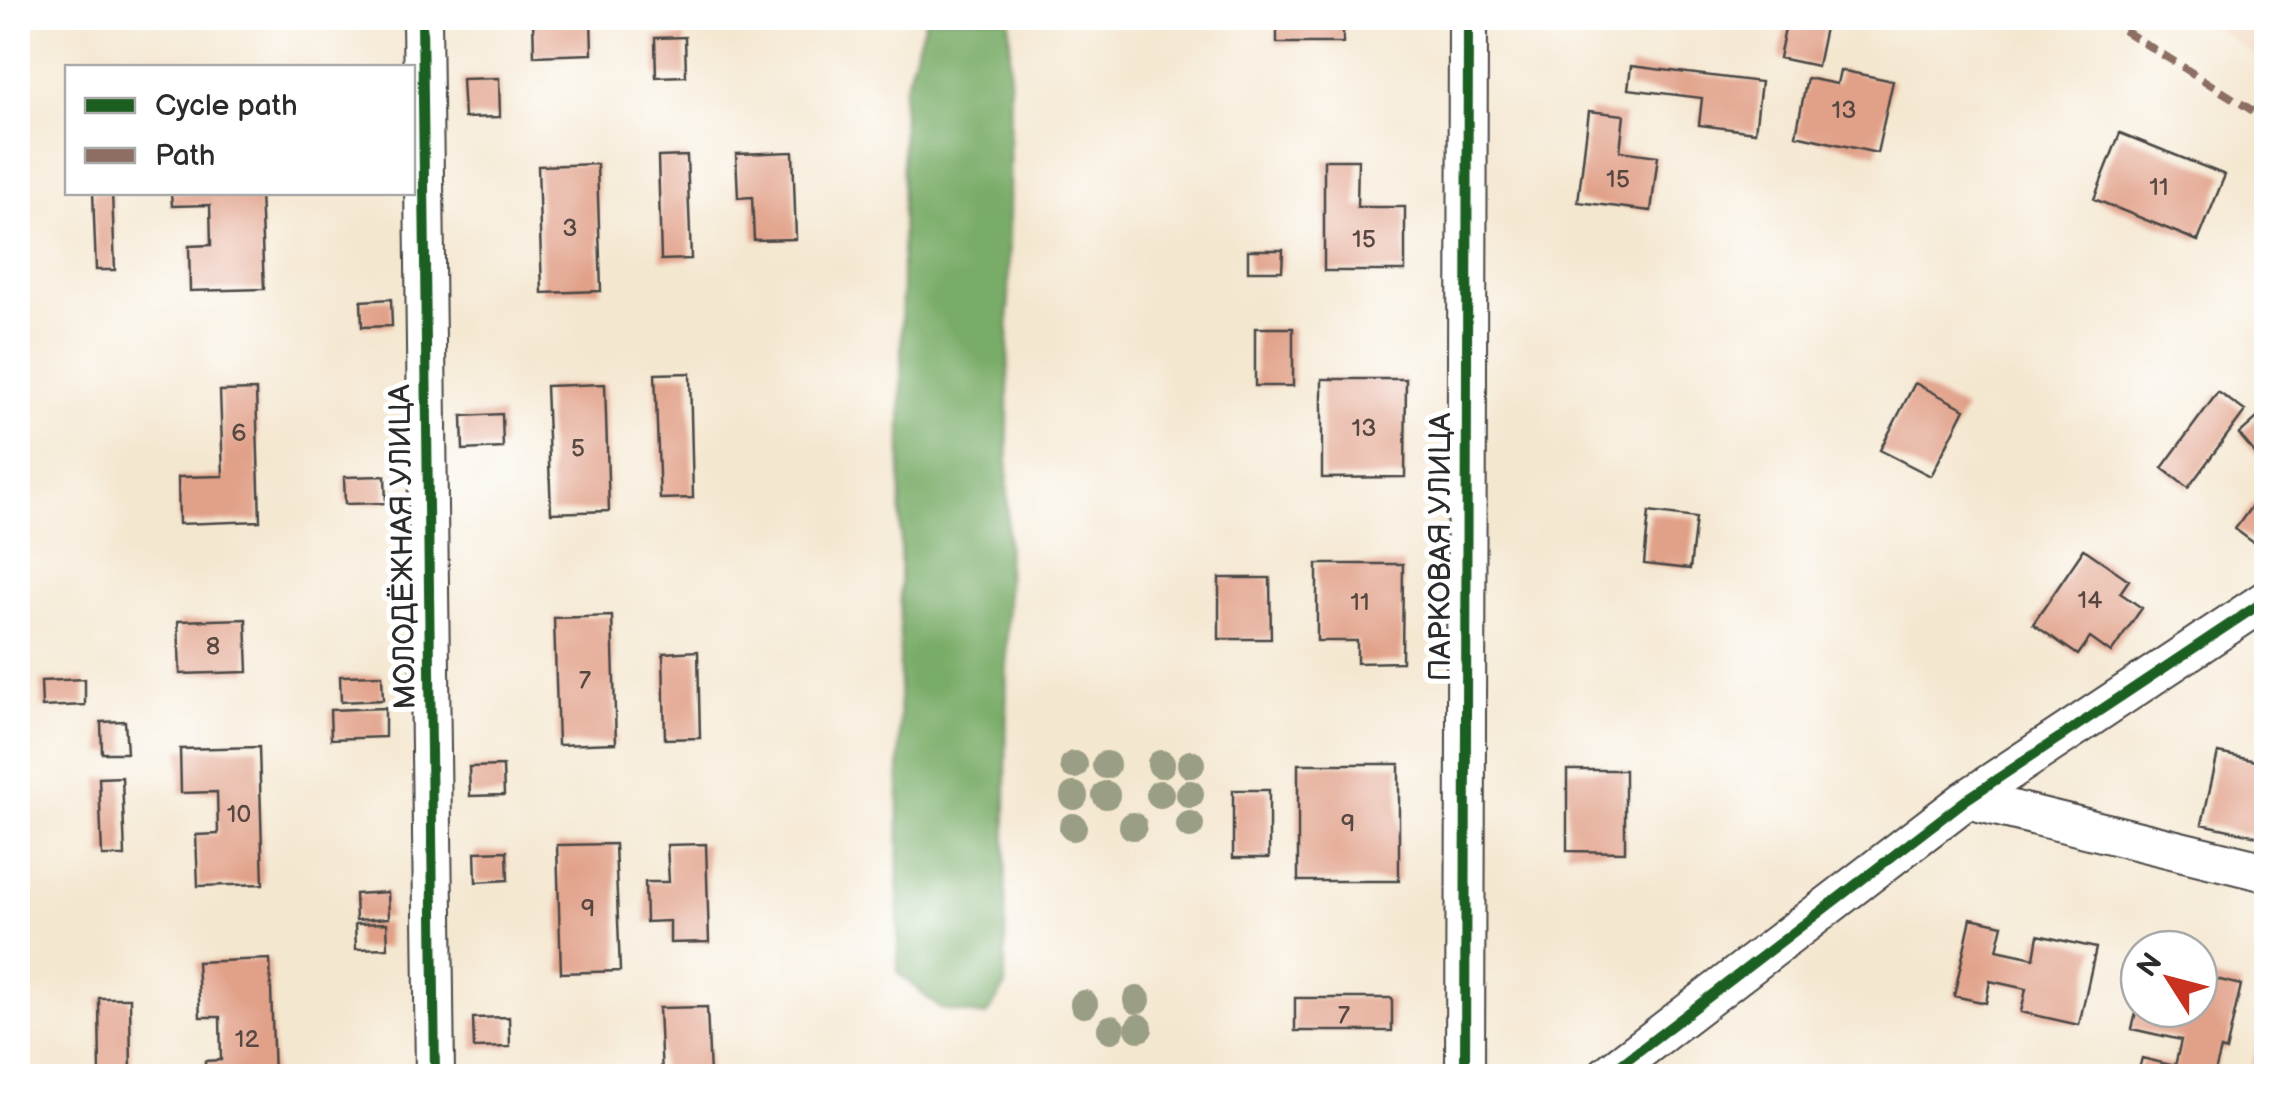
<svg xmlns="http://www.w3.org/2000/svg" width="2284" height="1094" viewBox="0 0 2284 1094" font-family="'Balsamiq Sans',sans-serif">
<rect width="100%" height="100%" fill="#fff"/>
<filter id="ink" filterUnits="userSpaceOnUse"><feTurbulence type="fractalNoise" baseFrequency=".01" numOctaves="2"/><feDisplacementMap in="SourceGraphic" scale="20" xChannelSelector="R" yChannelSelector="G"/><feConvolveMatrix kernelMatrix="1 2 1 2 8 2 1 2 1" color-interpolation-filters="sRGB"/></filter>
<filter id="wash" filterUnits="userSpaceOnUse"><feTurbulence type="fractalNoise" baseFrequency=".0048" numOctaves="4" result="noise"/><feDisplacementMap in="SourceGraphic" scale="40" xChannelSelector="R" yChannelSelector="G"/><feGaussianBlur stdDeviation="2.25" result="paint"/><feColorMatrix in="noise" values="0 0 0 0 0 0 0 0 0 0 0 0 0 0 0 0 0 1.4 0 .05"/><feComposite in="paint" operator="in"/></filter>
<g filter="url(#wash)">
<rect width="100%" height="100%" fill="#f4e7d0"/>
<path fill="#f1d5bd" d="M2202 18H2266V63Z"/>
<path fill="#79ac68" stroke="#526c4a" stroke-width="2.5" d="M926 18H1010L1005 987 986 1016 941 1009 898 973 903 93Z"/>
<g id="blocks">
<path fill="#e1a088" d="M533 18H591L592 54 534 56Z
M1277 18H1343V43H1277Z
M1787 18H1827L1817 66 1779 58Z
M685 37 686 76 656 77 655 38Z
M1631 66 1761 82 1755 132 1699 125 1702 98 1628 89Z
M1840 70 1893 81 1877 153 1796 135 1807 78 1837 84Z
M499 78 500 117 464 118 462 79Z
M1589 111 1624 115 1620 151 1658 156 1651 211 1578 202Z
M2120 133 2225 175 2198 241 2094 199Z
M793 152 796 239 754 240 752 197 738 198 736 154Z
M687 156 691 259 661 260 658 157Z
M1324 160H1358L1357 207H1405V271H1324Z
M597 164 601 291 542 293 538 166Z
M93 192H112L115 270H96Z
M171 192H260L264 289 190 291 189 246 211 245 210 205 172 206Z
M1248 250H1283L1282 271H1248Z
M391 299 392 326 362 327 361 301Z
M1255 328H1293V386H1255Z
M690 373 693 498 660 499 655 374Z
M1322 379H1406L1405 477 1322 478Z
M1915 383 1965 409 1931 476 1880 450Z
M605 384 609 511 551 513 546 386Z
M256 390 260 521 179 524 178 477 223 476 220 391Z
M2218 392 2245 411 2188 488 2162 468Z
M2266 410V466L2239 434Z
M502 414 503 448 463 450 462 416Z
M385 476 386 503 345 504 344 477Z
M2254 503 2266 512V552L2235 529Z
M1649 512 1696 518 1690 569 1644 564Z
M2084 549 2129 580 2120 593 2142 608 2111 653 2090 638 2078 655 2033 624Z
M1317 564H1403L1402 662 1357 663V641H1317Z
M1219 578H1270L1271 639H1219Z
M612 616 616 743 558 745 554 618Z
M246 619 248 672 180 674 178 621Z
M698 651 700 738 665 739 663 653Z
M382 675 383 700 341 702 340 676Z
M85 679V705L42 707 41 681Z
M385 708V737L331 739 330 710Z
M125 721 127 753H102L101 722Z
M259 747 263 884 198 886 196 835 218 834 217 792 181 793 180 749Z
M2218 753 2266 763V838L2202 824Z
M1298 764H1399V881H1298Z
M503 766 504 795 470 796 469 767Z
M1567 770H1625V852L1567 851Z
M122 777 125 856H102L99 778Z
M1233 790H1269V858H1233Z
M615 844 620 971 561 973 557 845Z
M706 844 709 942 670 943V921L646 922 645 882H669L667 845Z
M507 851 508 880 476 882 475 852Z
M388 892 389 918 356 920 355 894Z
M1971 918 2003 925 1997 950 2034 958 2038 935 2096 948 2079 1025 2021 1012 2026 989 1990 981 1986 1003 1954 996Z
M387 923 388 948 356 949 355 924Z
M270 959 274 1076H205V1061L221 1060 220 1017H200L197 962Z
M2199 975 2241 985 2226 1051 2221 1049 2214 1076H2137L2142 1058 2175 1066 2181 1040 2132 1029 2137 1009H2199Z
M99 998H130L131 1076H100Z
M1295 998H1392V1031H1295Z
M707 1007 710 1076H662L659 1008Z
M2265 1012 2266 1076H2250Z
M509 1017 510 1047 474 1048 473 1018Z"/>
</g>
</g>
<g filter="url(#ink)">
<use href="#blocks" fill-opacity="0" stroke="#494744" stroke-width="2.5"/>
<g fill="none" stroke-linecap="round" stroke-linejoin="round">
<g stroke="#494744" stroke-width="42">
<path id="minor" d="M422 18 435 1076
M1967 799 2266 872
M1465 1076 1468 18
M1606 1076 1967 799 2266 600"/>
</g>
<use href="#minor" stroke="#fff" stroke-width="38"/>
<path stroke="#8d6e63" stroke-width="8" stroke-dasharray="15 8" stroke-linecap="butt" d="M2104 18 2266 119"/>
<g stroke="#fff" stroke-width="16">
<path id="cycleway" d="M422 18 435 1076
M1465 1076 1468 18
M1606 1076 1967 799 2266 600"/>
</g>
<use href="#cycleway" stroke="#1b5e20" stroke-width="10"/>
</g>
<g fill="#9a9e84">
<circle cx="1161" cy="764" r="14"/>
<circle cx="1191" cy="764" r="14"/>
<circle cx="1074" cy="765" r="14"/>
<circle cx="1106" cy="765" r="14"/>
<circle cx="1160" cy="794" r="14"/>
<circle cx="1190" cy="794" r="14"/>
<circle cx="1106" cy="795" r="14"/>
<circle cx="1074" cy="796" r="14"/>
<circle cx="1190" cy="825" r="14"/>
<circle cx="1133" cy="826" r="14"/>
<circle cx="1073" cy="827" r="14"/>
<circle cx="1137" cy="1000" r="14"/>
<circle cx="1084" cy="1004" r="14"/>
<circle cx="1139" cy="1028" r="14"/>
<circle cx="1111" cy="1029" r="14"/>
</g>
</g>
<g text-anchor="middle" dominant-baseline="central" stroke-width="10" stroke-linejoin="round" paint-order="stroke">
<g font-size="25" fill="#584842">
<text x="1844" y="110">13</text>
<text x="1618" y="179">15</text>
<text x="2159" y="187">11</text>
<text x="570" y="228">3</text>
<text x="1364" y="239">15</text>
<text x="1364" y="428">13</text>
<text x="239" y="433">6</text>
<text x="578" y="448">5</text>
<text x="2090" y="600">14</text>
<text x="1360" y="602">11</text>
<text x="213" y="646">8</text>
<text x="585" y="680">7</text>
<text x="239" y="814">10</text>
<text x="1348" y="823">9</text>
<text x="588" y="908">9</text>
<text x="1344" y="1015">7</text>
<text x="247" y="1039">12</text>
</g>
<g font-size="30" fill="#2b2b2b" stroke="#fff">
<text transform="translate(403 547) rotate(-91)">МОЛОДЁЖНАЯ УЛИЦА</text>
<text transform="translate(1441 547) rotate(-90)">ПАРКОВАЯ УЛИЦА</text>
</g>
</g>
<rect width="2284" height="1094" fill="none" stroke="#fff" stroke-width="60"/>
<rect x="65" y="65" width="350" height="130" fill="#ffffff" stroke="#aaaaaa" stroke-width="2.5"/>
<rect x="85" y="98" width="50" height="15" fill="#1b5e20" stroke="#aaaaaa" stroke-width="2.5"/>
<text x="155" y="115" font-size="30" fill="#2b2b2b">Cycle path</text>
<rect x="85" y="148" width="50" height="15" fill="#8d6e63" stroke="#aaaaaa" stroke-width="2.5"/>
<text x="155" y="165" font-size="30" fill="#2b2b2b">Path</text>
<g transform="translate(2169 979) rotate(306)"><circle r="48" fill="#ffffff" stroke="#aaaaaa" stroke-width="2.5"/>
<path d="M0-8L18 38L0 25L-18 38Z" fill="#c8321e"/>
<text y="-15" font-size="28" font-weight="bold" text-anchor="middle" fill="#2b2b2b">N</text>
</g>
</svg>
